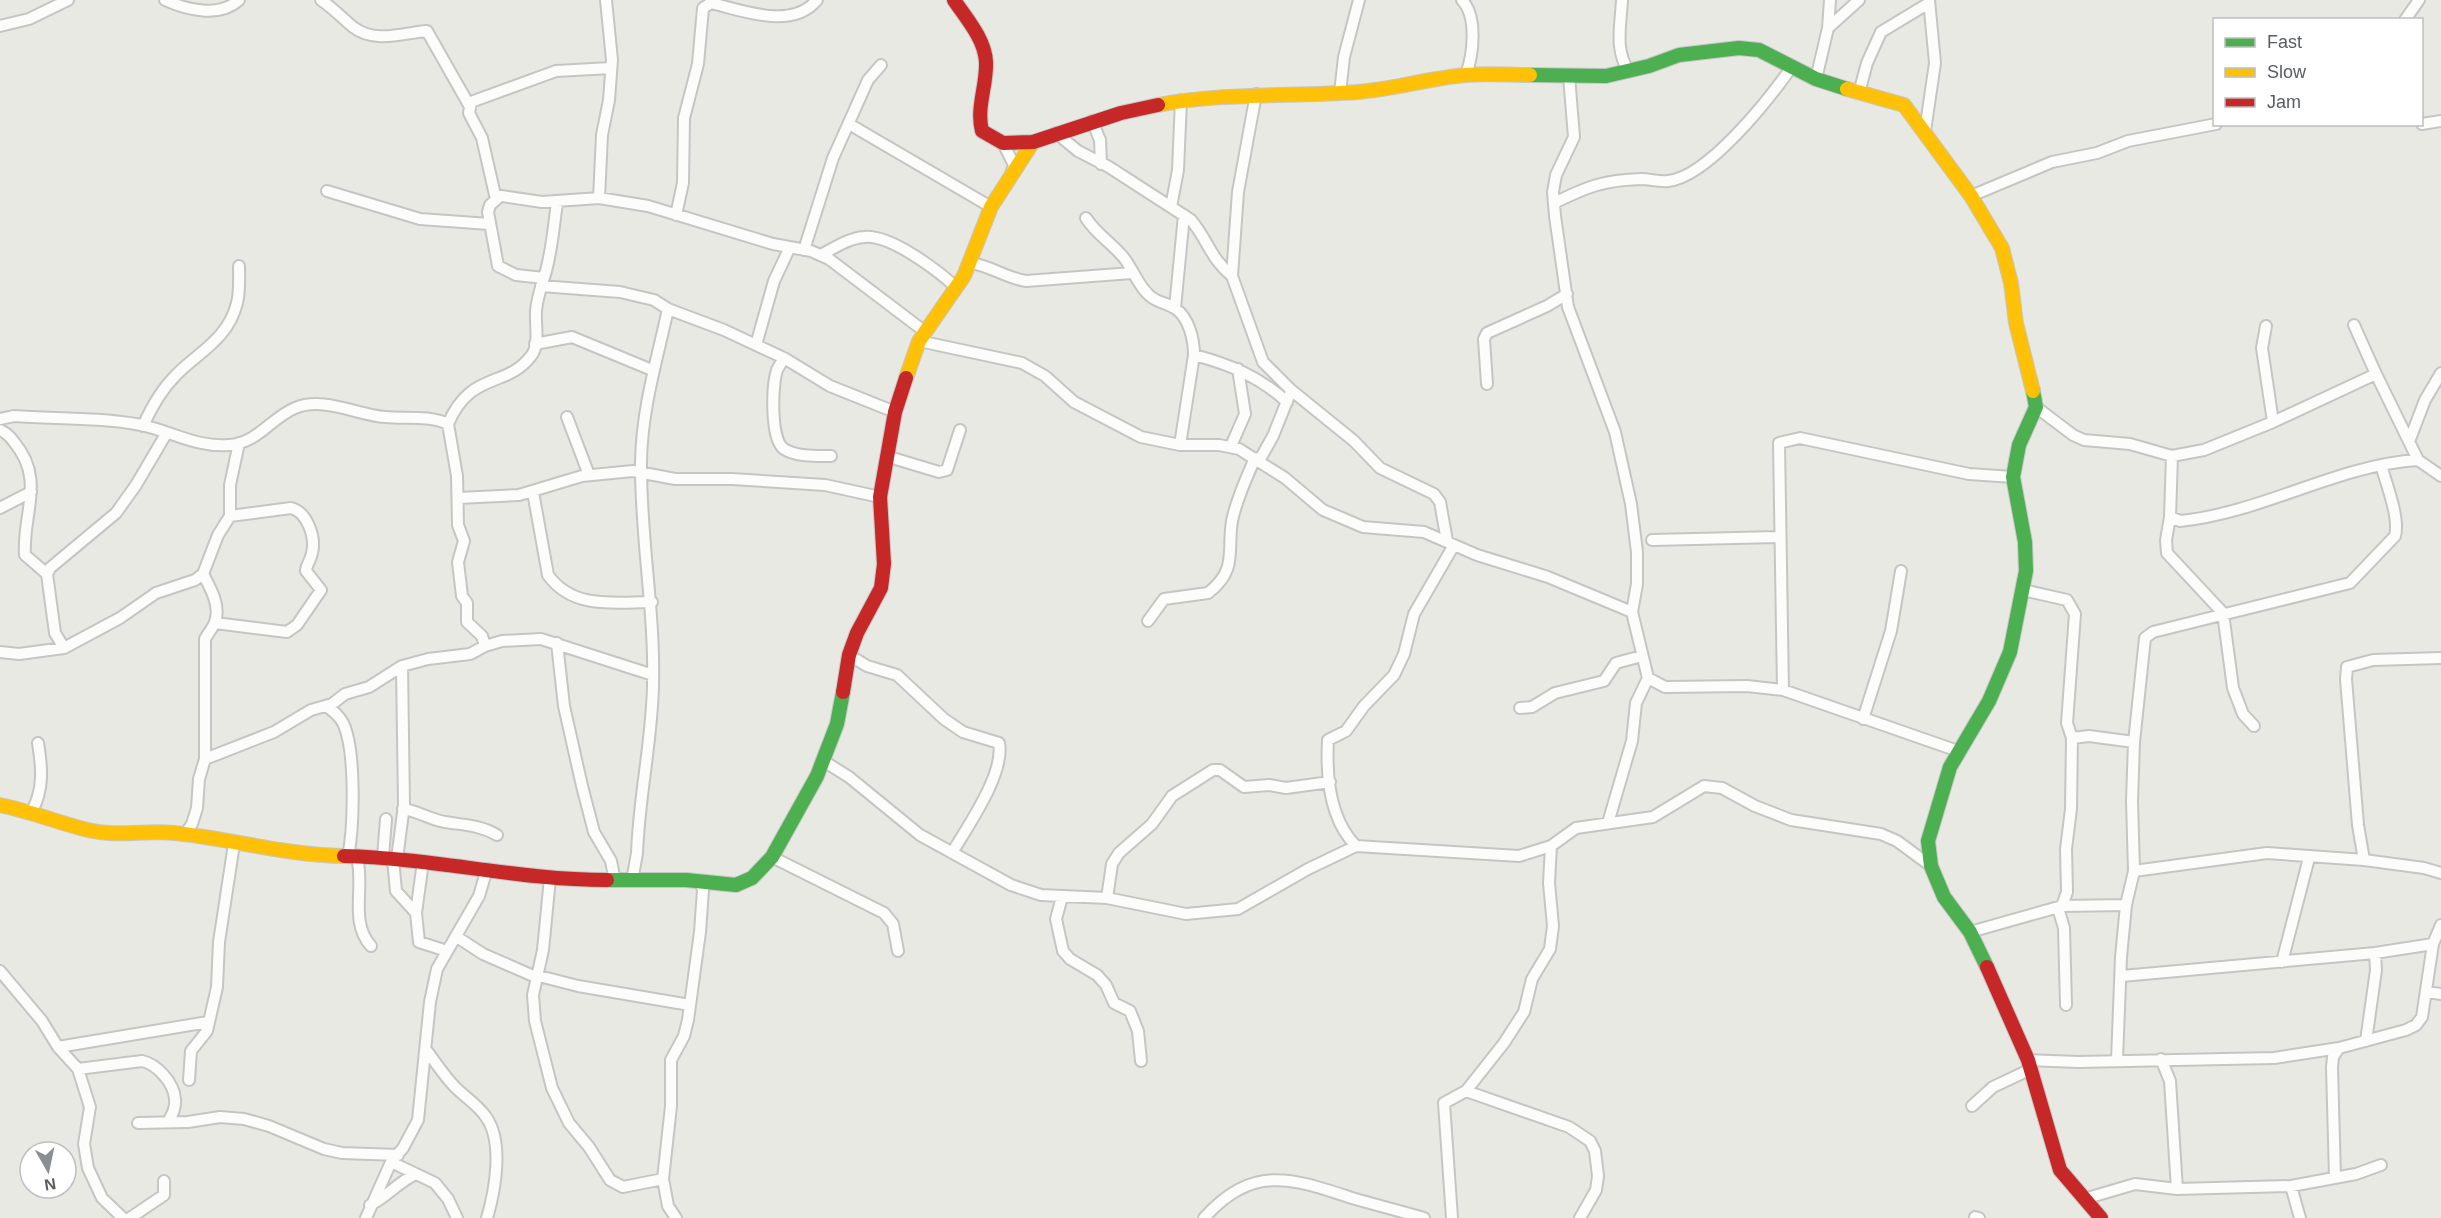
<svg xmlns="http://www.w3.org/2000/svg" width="2441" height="1218" viewBox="0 0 2441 1218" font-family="Helvetica,sans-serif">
<rect width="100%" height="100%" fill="#e9e9e4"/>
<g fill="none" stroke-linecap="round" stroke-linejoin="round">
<g stroke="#c5c6c4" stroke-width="14">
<path id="street" d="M165 0C187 10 219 18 239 0
M321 0C333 8 342 18 353 27 375 44 403 33 427 31L469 105
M1462 0C1478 17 1473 55 1466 75
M1622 0C1621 23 1614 51 1629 71
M2405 20 2419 0
M0 26 29 19 68 0
M1828 28 1859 0
M611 68 556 71 471 102 469 113 482 138 495 195 542 202 599 198 648 206 773 244 811 251 829 259 924 331
M1569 76 1574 137 1556 175 1553 192 1555 216 1568 307 1615 432 1631 504 1637 552V584L1632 612
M1816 79 1828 28 1830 0
M1340 93 1344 57 1359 0
M1859 93 1867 63 1881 32 1929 3
M1256 94 1238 192 1232 276 1263 362 1291 390 1354 441 1380 468 1434 494 1440 502 1447 541
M1092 121 1100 140 1101 164
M849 124 991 207
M2422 124 2441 121
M1925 131 1935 63 1929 0
M1056 133 1078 151 1109 167 1191 220C1208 240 1210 258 1232 276
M1003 143 1014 165 1011 174
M327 191 420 219 489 224
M1971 196 2052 162 2097 153 2128 141 2216 124
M498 198 490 205 488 212 498 266 516 275 544 278
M599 198 602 135 609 100 612 60 606 0
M1554 203C1587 187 1603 180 1641 179 1650 179 1659 182 1668 181 1708 177 1769 99 1791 68
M1171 207 1178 170 1181 100
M676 215 683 183 684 118 698 64 703 8 711 3C744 11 792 30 817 0
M1086 218C1096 234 1112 243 1124 258 1134 271 1138 286 1150 296 1158 303 1168 303 1176 309 1189 318 1194 340 1194 355L1180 445
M804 250 833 158 868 80 881 65
M821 255C834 248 849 238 864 237 890 234 937 270 956 287
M971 263C991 266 1006 278 1026 281L1132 273
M541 286 620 292 654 300 668 309 724 330 784 358 830 386 895 412
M1175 308 1184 215
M2354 325 2376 374
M2266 326 2262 348 2273 422
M919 341 1022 363 1045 376 1074 402 1141 437 1180 445H1219L1239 449 1285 478 1323 510 1363 527 1424 532 1477 555 1548 577 1632 612 1648 678 1636 703 1632 741 1608 823
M535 344 572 337 652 370
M756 345 774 281 790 247
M1194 355C1229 364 1260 377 1287 402
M784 358C782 362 779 366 777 370 772 385 770 439 784 449 797 457 817 456 831 456
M1487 384 1484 339 1487 333 1547 306 1567 294
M2036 407 2073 435 2084 440 2130 444 2172 456 2204 450 2273 422 2376 374 2418 460 2441 476
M567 417 589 475
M0 419 14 416C56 419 99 417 141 425 171 431 197 448 229 445 258 443 271 418 295 408 323 396 357 415 385 417 405 419 429 415 448 424L457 476 458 525 464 541 458 562 462 596 467 603V622L482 636 485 646
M448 424C471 370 506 389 531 356 540 346 535 324 536 311 537 297 542 285 546 271 552 249 554 225 557 202
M143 426C151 408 162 389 176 375 200 351 228 339 237 303 240 292 239 278 239 266
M0 430C7 433 10 436 14 442 46 480 22 514 25 555L47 574
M2410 439 2425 400 2441 373
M1231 446 1245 414 1238 369
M2172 456 2170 517 2180 521C2262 513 2337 465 2418 460
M889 457 939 472 947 470 960 430
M1259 461 1273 436 1289 396
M533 492 548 575C573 610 615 602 652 602
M458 498 519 495 582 476 633 471 675 479H732L825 485 880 497
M0 508 31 492
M230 516V485L239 443
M2170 517 2166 540 2167 553 2223 613 2233 688 2243 714 2254 726
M1652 540 1777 537 1780 540
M2023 590 2067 600 2075 614 2067 723 2072 738
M1148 621 1164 599 1208 593C1238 570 1227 551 1232 521 1236 500 1247 477 1255 458
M557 643 564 706 582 786 594 832 611 861 615 881
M64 648 55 633 47 574 50 568 116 513 136 485 166 434
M0 652 19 654 64 648 120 618 156 593 195 580 203 574 218 535 230 516 291 508C307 512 316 537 312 553 311 560 306 565 306 571L321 590 297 625 287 632 215 623
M849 655 867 666 897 675 944 719 963 732 999 743C1005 774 967 827 952 853
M1648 678 1665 687 1747 686 1783 690 1958 751
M1783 690 1779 443 1800 438 1969 474 2013 477
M326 706C333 711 339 715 343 723 356 750 354 827 348 857
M1520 708 1532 707 1555 693 1604 681 1616 663 1642 656
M1863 719 1891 631 1901 571
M205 759 274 732 311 710 332 704 345 694 369 687 402 666 428 659 470 654 485 646 502 641 541 639 653 675
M822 760 849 777 920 835 1011 885 1041 895 1107 898 1186 914 1238 909 1308 869 1356 846 1519 856 1551 846 1576 828 1653 817 1704 786 1722 788 1755 806 1791 820 1881 834 1897 841 1931 866
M403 809C418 811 431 820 445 822 464 825 480 825 497 835
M32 811C44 789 42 767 38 743
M185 834 192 824 197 808 199 779 205 759V639C208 633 213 628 215 622 221 606 210 587 203 574
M1356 846C1330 820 1326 776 1328 740L1346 731 1364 706 1394 675 1404 654 1414 614 1454 545
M383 857 386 819
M772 857 884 913 893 924 898 951
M357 858C365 886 349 922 371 946
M393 859 396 891 416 913 419 942 447 951
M397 859 404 805 402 666
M2364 860 2358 825 2346 679 2347 667 2373 660 2441 658
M2134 871 2267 853 2364 860 2424 868 2441 873
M550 878 543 950 533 995 535 1021 552 1088 569 1123 589 1147 610 1180 623 1187 663 1179
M632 881 637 853C639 796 652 741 653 685 655 610 640 536 641 461 642 408 657 360 668 309
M1062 897 1056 919 1063 951 1070 959 1097 975 1106 985 1114 1003 1130 1011 1138 1031 1141 1061
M1107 898 1112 864 1119 853 1152 824 1172 796 1213 770H1220L1244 787 1269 785 1286 788 1330 782
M2062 906 2126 905
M2058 908 2064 928 2066 1005
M416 913 423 862
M1970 932 2062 906 2067 892 2066 849 2071 809 2072 738 2089 736 2134 742
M457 937 483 954 538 978
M2282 962 2309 858
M0 971 42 1021 58 1047 78 1069 90 1107 84 1144 88 1168 102 1198 123 1218
M539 976 578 986 690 1005
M2122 976 2375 953 2433 944
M2427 992 2441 994
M2366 1041 2376 970 2375 953
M58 1047 208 1022
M427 1051C436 1063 445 1077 456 1088 465 1097 479 1106 486 1117 504 1142 495 1191 487 1218
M2161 1059 2170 1081 2177 1189
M2028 1060 2078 1062 2274 1058 2339 1048 2406 1030 2416 1025 2422 1017 2433 944 2441 925
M2117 1060 2121 957 2126 905 2134 871 2132 801 2134 742 2145 638 2153 632 2350 583 2395 536C2400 518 2386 483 2381 465
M78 1069 142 1061C157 1064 174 1083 175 1099 176 1108 172 1115 168 1122
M189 1080 191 1051 207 1031 217 987 219 942 234 844
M1466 1091 1569 1127 1590 1141 1595 1151 1598 1176 1596 1190 1580 1218
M1972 1106 1993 1087 2031 1069
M138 1123 188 1122 220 1117 244 1119 269 1126 324 1149 342 1153 398 1155
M391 1162 435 1183 448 1199 457 1218
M2335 1177 2332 1067 2333 1057 2339 1048
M2291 1186 2300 1218
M2084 1199 2135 1184 2177 1189 2291 1186 2356 1174 2381 1165
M370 1205C387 1197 398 1182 416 1174
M1975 1217 1979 1218
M130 1218 164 1195V1181
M366 1218 391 1162 403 1148 418 1120 430 1002 437 969 479 896 487 869
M676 1218 668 1206 663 1179 671 1106V1060L684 1036 688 1020 700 932 703 890 700 882
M1204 1218C1253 1164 1291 1178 1352 1198 1376 1205 1400 1211 1424 1218
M1452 1218 1444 1103 1466 1091 1504 1043 1524 1012 1532 979 1550 949 1553 926 1549 883 1551 846"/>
</g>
<g stroke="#c7c7c7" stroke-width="16">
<path id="fast" d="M1530 75 1606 76 1649 66 1679 55 1739 48 1759 50 1816 79 1847 89
M607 880H686L736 885 752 878 772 857 817 776 837 724 843 692
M1987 967 1970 932 1944 897 1931 866 1928 841 1950 767 1989 701 2010 652 2026 571 2025 542 2013 477 2019 445 2036 407 2033 391"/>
</g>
<g stroke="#c7c7c7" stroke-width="16">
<path id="slow" d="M1847 89 1904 105 1971 196 2002 248 2011 283 2016 323 2033 391
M1158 105C1224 92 1291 97 1358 92 1395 89 1430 78 1466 75 1487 73 1509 75 1530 75
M906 378 919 341 964 276 991 207 1033 142
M0 805C31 811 58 823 88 830 117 837 146 830 175 833 233 839 284 855 344 856"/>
</g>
<g stroke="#c7c7c7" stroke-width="16">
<path id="jam" d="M954 0C966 18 985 39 986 62 987 86 976 107 982 131L1003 143 1033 142 1121 113 1158 105
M843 692 849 655 857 633 881 588 884 564 880 497 895 412 906 378
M344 856C432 858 519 880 607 880
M1987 967 2028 1060 2060 1170 2101 1218"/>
</g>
<use href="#street" stroke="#fcfcfb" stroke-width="10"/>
<use href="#fast" stroke="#4caf50" stroke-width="14"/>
<use href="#slow" stroke="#ffc107" stroke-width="14"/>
<use href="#jam" stroke="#c62828" stroke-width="14"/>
</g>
<rect x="2213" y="18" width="210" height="108" fill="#ffffff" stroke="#bdbec0" stroke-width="1.5"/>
<rect x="2225" y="38" width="30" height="9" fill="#4caf50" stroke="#bdbec0" stroke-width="1.5"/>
<text x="2267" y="48" font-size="18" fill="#595d62">Fast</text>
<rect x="2225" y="68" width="30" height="9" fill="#ffc107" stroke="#bdbec0" stroke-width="1.5"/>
<text x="2267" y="78" font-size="18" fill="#595d62">Slow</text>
<rect x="2225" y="98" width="30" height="9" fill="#c62828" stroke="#bdbec0" stroke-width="1.5"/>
<text x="2267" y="108" font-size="18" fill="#595d62">Jam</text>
<g transform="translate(48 1170) rotate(171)"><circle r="28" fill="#ffffff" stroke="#bdbec0" stroke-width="1.5"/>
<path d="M0-4.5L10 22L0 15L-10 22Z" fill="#8b8e90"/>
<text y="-9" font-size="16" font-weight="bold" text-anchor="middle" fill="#595d62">N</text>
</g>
</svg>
